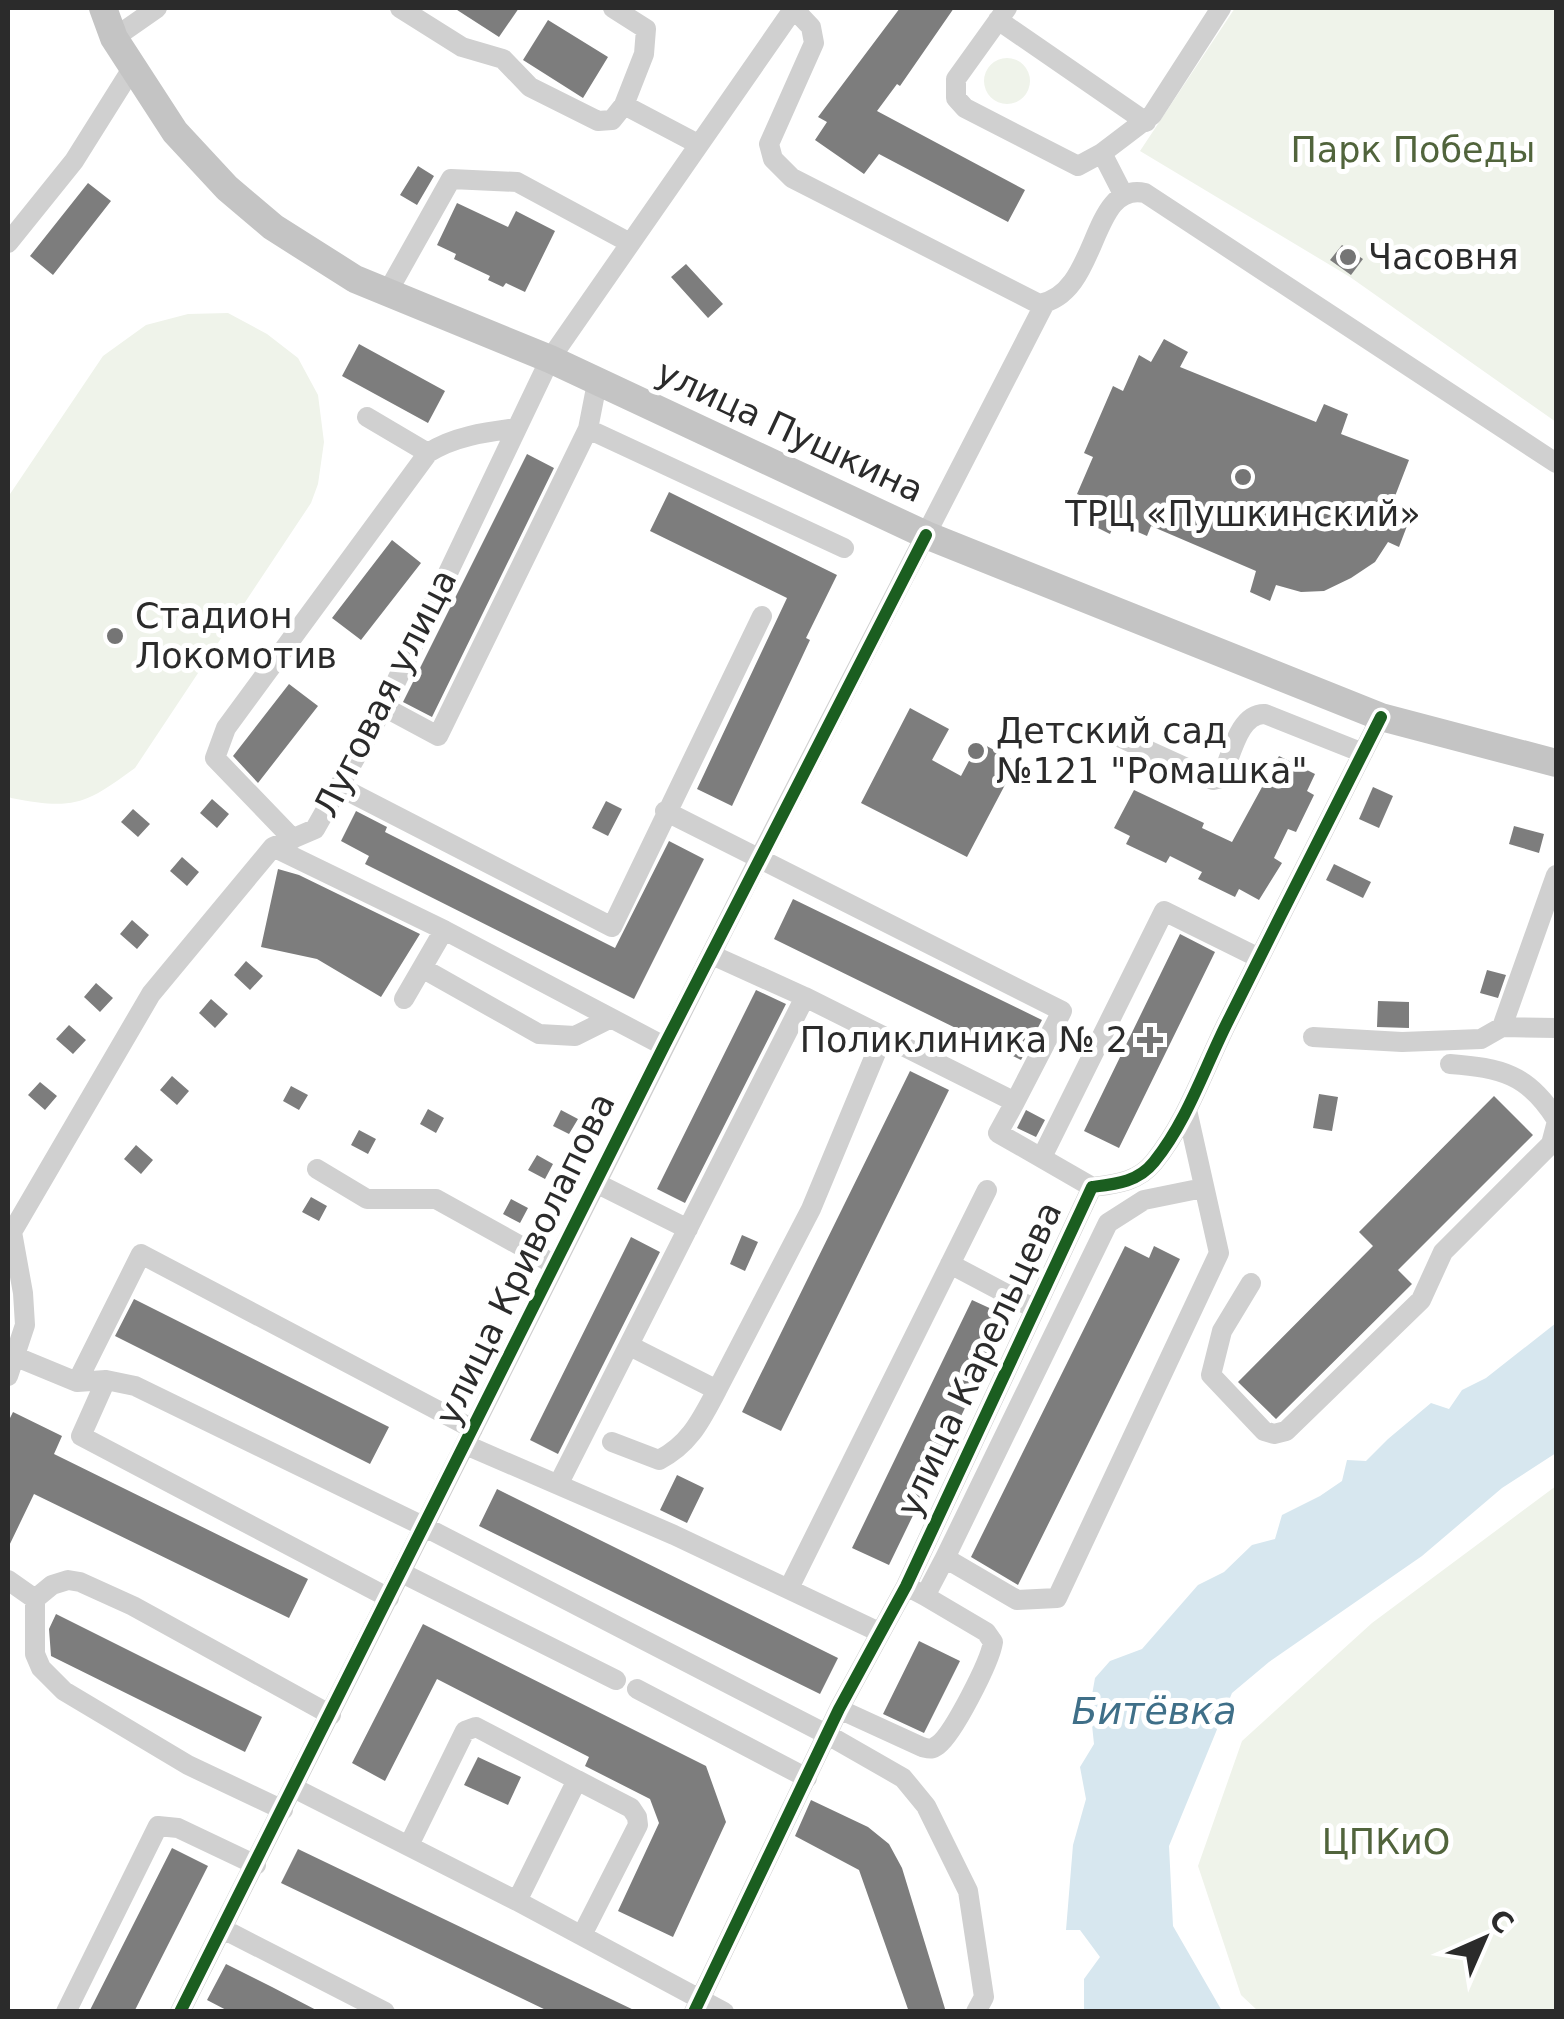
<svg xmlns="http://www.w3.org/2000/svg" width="1564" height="2019" viewBox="0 0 1564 2019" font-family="'DejaVu Sans',sans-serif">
<rect width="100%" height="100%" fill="#fff"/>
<path fill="#eff3ea" d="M1235 8H1556V422L1350 277 1140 151Z
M984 81a23 23 0 1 1 46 0a23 23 0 1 1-46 0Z
M228 313 267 334 298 358 318 395 324 442 318 484 311 503 135 768C85 805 73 810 11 798L8 796V497L103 356 146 325 188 314Z
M1556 1486V2011H1258L1241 1995 1198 1866 1242 1741 1372 1623Z"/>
<path fill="#d7e7ef" d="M1556 1323V1453L1502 1488 1422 1556 1269 1662 1232 1693 1169 1846 1173 1926 1222 2011H1084V1979L1100 1957 1080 1930H1066L1073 1845 1086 1799 1080 1767 1094 1744 1090 1706 1095 1678 1110 1661 1142 1649 1198 1585 1224 1572 1252 1545 1275 1539 1282 1515 1320 1496 1342 1481 1347 1460 1366 1461 1388 1439 1431 1403 1449 1409 1462 1390 1486 1378Z"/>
<path fill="#7d7d7d" d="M454 8H519L499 37Z
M900 8H954L900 86 897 84 877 111 1025 190 1008 222 879 154 864 174 815 140 827 122 818 117Z
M548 20 608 57 583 98 523 60Z
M418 166 434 176 417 205 400 195Z
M88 183 111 201 53 275 30 256Z
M457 203 508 227 516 211 555 231 525 292 506 283 503 287 488 280 490 276 454 259 456 254 437 245Z
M1342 245 1363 259 1351 275 1330 260Z
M686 264 723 304 708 318 671 277Z
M1164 339 1188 352 1180 367 1316 422 1324 404 1348 414 1341 434 1409 460 1387 517 1407 526 1399 547 1388 542 1375 562 1351 578 1324 591 1301 592 1276 585 1270 601 1250 592 1256 571 1151 526 1147 536 1115 522 1110 534 1092 525 1101 504 1077 494 1093 457 1084 453 1113 386 1123 391 1139 355 1151 362Z
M359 344 445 391 428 423 342 376Z
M527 454 554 468 432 717 403 702Z
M669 492 837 575 806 638 810 640 732 806 697 789 787 598 650 531Z
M392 540 421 563 361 640 332 618Z
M289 684 318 706 258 783 233 756Z
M910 708 949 729 932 760 961 776 979 742 1017 762 967 857 861 803Z
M1279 756 1315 774 1307 791 1314 795 1296 832 1288 829 1274 858 1282 863 1259 900 1239 889 1235 897 1198 879 1202 872 1170 856 1166 863 1126 844 1130 836 1114 828 1134 790 1204 823 1202 828 1232 842Z
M1373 787 1393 796 1379 828 1359 819Z
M212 799 229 814 217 828 200 813Z
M606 801 622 809 608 836 592 828Z
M133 809 150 824 138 837 121 822Z
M356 811 387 827 385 832 615 948 669 841 704 859 634 999 365 864 369 856 341 841Z
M1514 826 1544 834 1539 853 1509 844Z
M182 857 199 872 187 886 170 871Z
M1334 864 1371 882 1363 898 1326 880Z
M278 869 299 875 420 934 381 997 317 959 261 947Z
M793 899 1042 1020 1021 1060 774 939Z
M132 920 149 935 137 949 120 934Z
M1180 934 1215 952 1119 1148 1084 1131Z
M246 961 263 976 250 990 234 975Z
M1487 970 1506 975 1498 998 1480 993Z
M96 983 113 998 100 1012 84 997Z
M756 990 786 1004 685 1203 657 1189Z
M211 999 228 1014 215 1028 199 1013Z
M1378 1001 1409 1002V1028L1377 1027Z
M69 1025 86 1040 73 1054 56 1039Z
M910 1071 949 1090 781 1431 742 1412Z
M172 1076 189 1091 177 1105 160 1090Z
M40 1082 57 1096 45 1110 28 1095Z
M291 1086 308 1095 299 1110 283 1101Z
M1319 1094 1338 1097 1332 1131 1313 1128Z
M1494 1096 1533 1135 1398 1270 1412 1284 1276 1419 1238 1382 1373 1246 1359 1232Z
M428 1109 444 1118 436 1133 420 1124Z
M561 1110 578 1119 569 1134 553 1126Z
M1026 1110 1045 1120 1036 1137 1017 1128Z
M359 1130 376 1139 368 1154 351 1145Z
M136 1145 153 1160 141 1174 124 1159Z
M537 1155 553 1164 545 1179 528 1170Z
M311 1197 327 1206 319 1221 302 1212Z
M511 1199 528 1208 520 1223 503 1214Z
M742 1235 758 1242 745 1271 730 1264Z
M631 1237 660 1252 558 1454 530 1440Z
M1125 1246 1149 1258 1154 1246 1180 1259 1018 1585 971 1557Z
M134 1299 389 1427 370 1464 115 1336Z
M972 1300 1009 1317 889 1565 852 1548Z
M13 1412 62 1436 54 1454 308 1579 289 1618 34 1494 8 1548V1422Z
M677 1475 704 1488 687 1523 660 1510Z
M497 1489 838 1658 820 1694 479 1526Z
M56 1614 262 1717 245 1752 51 1656 49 1629Z
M423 1624 706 1766 726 1822 673 1937 618 1911 659 1823 650 1799 585 1766 589 1757 437 1679 385 1781 352 1763Z
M919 1641 960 1661 924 1733 883 1714Z
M478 1757 521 1777 508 1805 464 1785Z
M811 1800 868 1827 889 1844 902 1868 946 2012H909L859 1870 795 1836Z
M172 1848 208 1866 134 2012H89Z
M298 1849 638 2012H550L281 1883Z
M226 1964 272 1987 320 2012H230L207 2000Z"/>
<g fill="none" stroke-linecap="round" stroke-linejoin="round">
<path stroke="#d0d0d0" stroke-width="20" d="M400 8 462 47 503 59 530 87 598 121 612 120 624 105
M613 8 646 29 644 54 624 105 698 144
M1007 8 956 79V98L965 108 1078 166 1102 153 1152 115 1221 8
M794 9 811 27 814 43 769 144 773 159 792 178 1039 304C1100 294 1089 181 1145 193L1556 463
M998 20 1146 122
M114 38 157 8
M1102 153 1123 194
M8 243 74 161 133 67
M387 293 451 179 517 182 630 243
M367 417 428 453
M588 429 844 548
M384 707 438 736 588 429 597 383
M1121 738 1213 780 1221 778C1231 758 1238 713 1265 714L1363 753
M340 787 612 927 762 616
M665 811 1062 1011 1015 1102
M293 839 215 758 226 728 428 453C454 436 487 432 517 428
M273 847 444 930 664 1046
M1556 875 1502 1027 1556 1028
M712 955 805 997 1015 1102 998 1133 1092 1187
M422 968 539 1034 575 1036 611 1018
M404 999 444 930
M1313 1037 1402 1042 1481 1039 1502 1027
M1450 1064C1501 1068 1528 1074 1556 1119
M1042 1157 1164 911 1259 958
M317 1169 367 1199H436L555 1265
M596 1183 688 1229
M1092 1187C1116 1184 1138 1182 1154 1162 1188 1120 1205 1066 1229 1019 1279 918 1330 818 1381 717
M950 1264 1035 1309
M1251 1283 1222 1331 1211 1375 1264 1431 1274 1434 1286 1431 1421 1300 1443 1252 1551 1144 1556 1125
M630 1346 717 1390 811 1209 883 1036
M14 1356 77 1382 106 1380 135 1386 425 1527 828 1735 903 1778 926 1806 968 1891 984 1997 976 2012
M8 1376 25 1325 23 1293 12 1232 151 994 273 847 315 829 384 707 550 359 794 8
M106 1380 81 1436 389 1598
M77 1382 141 1254 473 1429
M612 1442 659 1460C690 1444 701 1420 717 1390
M466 1445 674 1535 879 1632
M559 1483 805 997
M945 1558 1108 1223 1144 1200 1203 1188
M402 1573 616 1680
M8 1580 35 1599V1654L41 1668 64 1691 188 1765 283 1810
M906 1586 925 1596 945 1558 1017 1600 1057 1598 1219 1253 1187 1110
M789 1588 987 1190
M35 1599 52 1585 68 1580 80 1582 133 1606 331 1715
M637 1689 807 1778
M839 1709 922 1747C930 1749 931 1750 938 1745 953 1734 990 1662 993 1642L986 1632 925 1596
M577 1780 631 1808 637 1817 638 1825 582 1935
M294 1788 517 1901 724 2012
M409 1845 465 1731 476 1727 577 1780 517 1901
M223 1929 385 2012
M66 2012 158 1826 178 1828 256 1865
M180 2012 759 859 1045 303
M694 2012 839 1709 906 1586 1092 1187"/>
<path stroke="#c4c4c4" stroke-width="28" d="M103 8 114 38 175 132 227 188 273 227 355 279 550 359 926 535 1381 717 1556 763"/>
<g stroke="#fff" stroke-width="19">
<path id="cycleway" d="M180 2012 664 1046 926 535
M694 2012 839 1709 906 1586 1092 1187C1116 1184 1138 1182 1154 1162 1188 1120 1205 1066 1229 1019 1279 918 1330 818 1381 717"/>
</g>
<use href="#cycleway" stroke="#1b5e20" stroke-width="12"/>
</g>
<g fill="#757575" stroke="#fff" stroke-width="4">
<circle cx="1348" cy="257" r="10"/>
<circle cx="1243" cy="477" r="10"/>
<circle cx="115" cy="636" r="10"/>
<circle cx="976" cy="751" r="10"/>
<path d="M1145 1025h10v10h10v10h-10v10h-10v-10h-10v-10h10z"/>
</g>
<g text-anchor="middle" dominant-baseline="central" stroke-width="10" stroke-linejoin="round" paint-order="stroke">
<g font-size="35" fill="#51643c" stroke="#fff">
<text x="1413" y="150">Парк Победы</text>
<text x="1386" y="1842">ЦПКиО</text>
</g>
<g font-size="35" fill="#2b2b2b" stroke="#fff" text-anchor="start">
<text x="1368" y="257">Часовня</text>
<text x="1243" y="514" text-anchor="middle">ТРЦ «Пушкинский»</text>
<text x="135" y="616">Стадион<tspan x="135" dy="40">Локомотив</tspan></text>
<text x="996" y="731">Детский сад<tspan x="996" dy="40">№121 "Ромашка"</tspan></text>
<text x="1128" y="1040" text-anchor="end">Поликлиника № 2</text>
</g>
<g font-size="35" fill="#2b2b2b" stroke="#fff">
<text transform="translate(790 431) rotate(25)">улица Пушкина</text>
<text transform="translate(385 693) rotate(-63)">Луговая улица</text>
<text transform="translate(525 1259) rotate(-64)">улица Криволапова</text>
<text transform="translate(979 1359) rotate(-65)">улица Карельцева</text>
</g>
<g font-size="38" font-style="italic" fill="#3f6f88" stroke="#fff">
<text x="1154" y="1711">Битёвка</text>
</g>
</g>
<rect width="1564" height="2019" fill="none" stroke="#2b2b2b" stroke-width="20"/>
<g transform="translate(1484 1939) rotate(45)" stroke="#ffffff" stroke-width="8" paint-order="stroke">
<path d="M0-8L18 38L0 25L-18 38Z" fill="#2b2b2b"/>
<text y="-15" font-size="28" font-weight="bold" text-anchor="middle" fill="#2b2b2b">С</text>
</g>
</svg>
